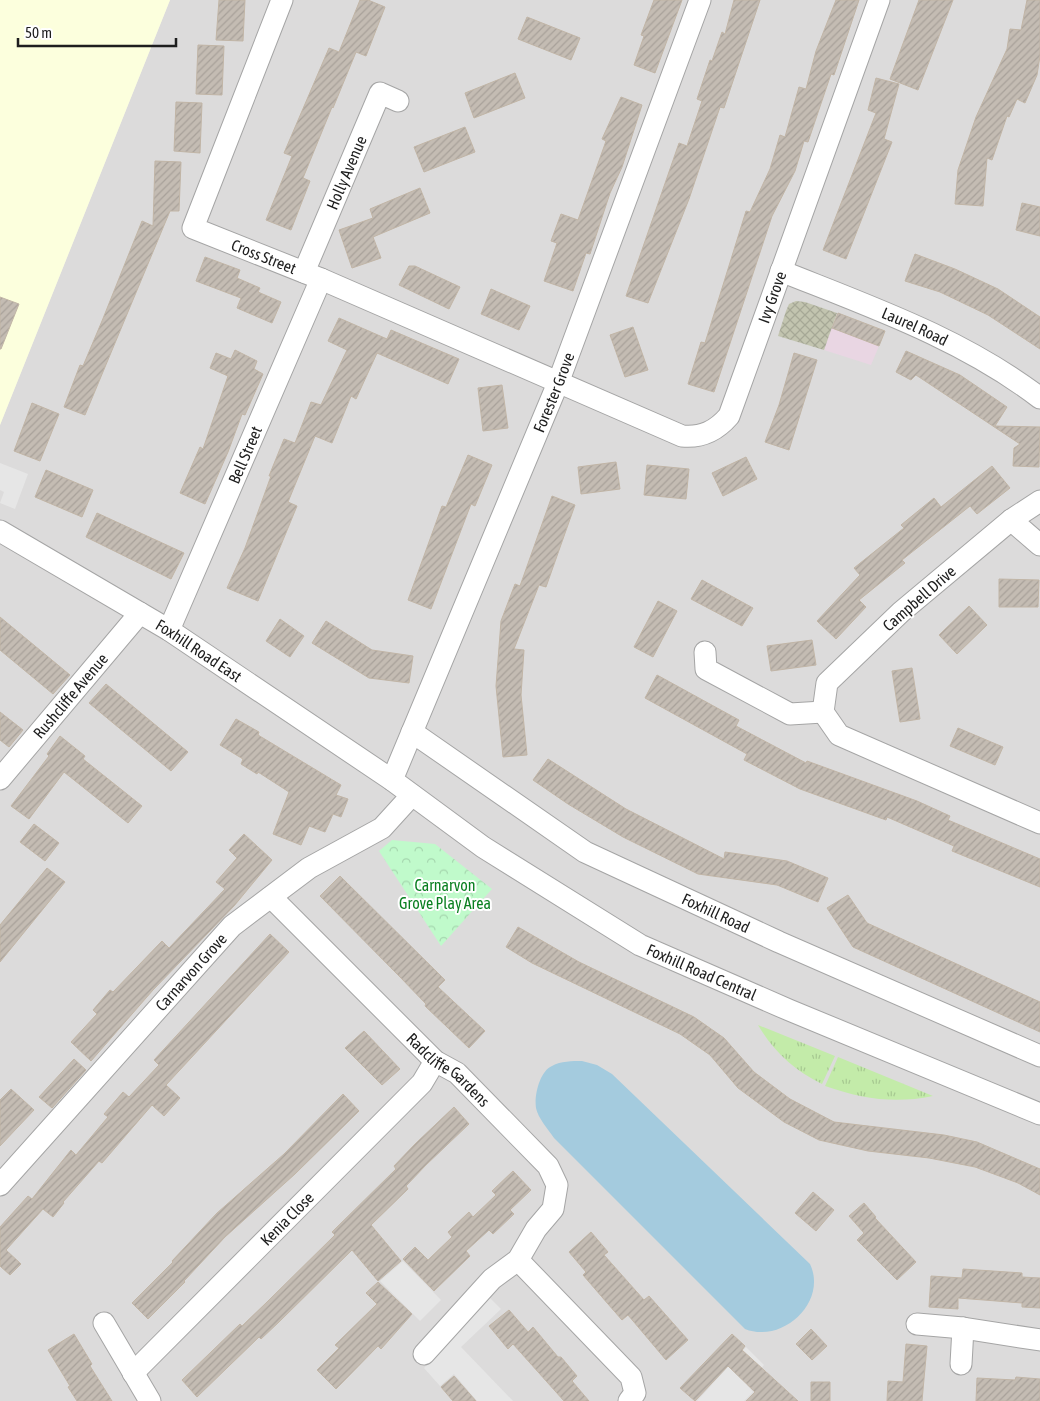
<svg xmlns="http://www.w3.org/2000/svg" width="1040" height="1401" viewBox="0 0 1040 1401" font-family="'Asap Condensed',sans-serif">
<defs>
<pattern id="construction-cross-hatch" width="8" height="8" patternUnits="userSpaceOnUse" patternTransform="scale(1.25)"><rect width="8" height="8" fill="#c2c4af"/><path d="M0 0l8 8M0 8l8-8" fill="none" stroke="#a6a896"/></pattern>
<pattern id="grass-tufts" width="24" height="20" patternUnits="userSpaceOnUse" patternTransform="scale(1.25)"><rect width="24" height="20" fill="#c3eba9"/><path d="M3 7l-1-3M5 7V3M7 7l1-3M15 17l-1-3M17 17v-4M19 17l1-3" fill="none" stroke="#a7c991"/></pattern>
<pattern id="park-crowns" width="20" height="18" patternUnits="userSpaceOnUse" patternTransform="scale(1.25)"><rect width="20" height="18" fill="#c0facb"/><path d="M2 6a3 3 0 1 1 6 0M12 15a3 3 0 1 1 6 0" fill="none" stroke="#a5d6ae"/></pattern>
<pattern id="building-hatch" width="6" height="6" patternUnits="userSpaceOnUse" patternTransform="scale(1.25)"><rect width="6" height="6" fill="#c4bcb3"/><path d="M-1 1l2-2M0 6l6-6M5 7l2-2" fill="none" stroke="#a8a19a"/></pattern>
</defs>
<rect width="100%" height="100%" fill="#efede4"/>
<path fill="#dcdbdb" d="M170 0H1040V1401H0V425Z"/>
<path fill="#e9d6e3" d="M831 328 879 346 871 365 824 350Z"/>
<path fill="#fcffdd" d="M0 0H170L0 425Z"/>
<path fill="url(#construction-cross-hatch)" d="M796 301 805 302 837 313 824 350 778 336 786 311 789 304Z"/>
<path fill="url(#grass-tufts)" d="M758 1025 835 1056 822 1084C794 1070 774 1052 758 1025Z
M838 1057 933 1096C895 1104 862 1099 825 1086Z"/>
<path fill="url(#park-crowns)" d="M392 840 435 844 492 889 441 946 379 851Z"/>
<path fill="#e6e6e6" d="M0 463 28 474 15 509 0 503 4 492 0 490Z
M403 1261 441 1300 420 1321 380 1281Z
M489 1297 501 1309 461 1347 513 1401H477L454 1374 440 1386 424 1368Z
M746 1347 764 1365 747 1385 753 1392 744 1401H697Z"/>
<path fill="#a4cbde" d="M582 1061 597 1065 612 1074 810 1264C828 1302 782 1344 745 1329L554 1138C548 1129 538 1118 536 1108 534 1095 540 1071 552 1066 561 1061 572 1061 582 1061Z"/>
<path fill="url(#building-hatch)" stroke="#c1b5a6" d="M219 0H245L243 41 216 40Z
M360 0H368L385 7 366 56 356 52 333 108 332 107 303 178 310 181 291 230 266 220 292 156 284 153 329 48 339 52Z
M654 0H682L655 73 634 65 644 36 641 35Z
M734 0H760L724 108 720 107 689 199 648 303 626 296 679 143 687 146 702 101 697 99 710 60 712 61 722 32 725 34Z
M836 0H859L834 75 831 74 808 142 804 141 795 171 772 216 714 392 688 384 701 342 705 343 746 211 750 212 770 169 780 135 785 137 799 87 806 89 816 51Z
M919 0H953L918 90 890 79Z
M1027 0H1040V56L1037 75 1025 103 1017 99 1009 117 1007 116 992 160 987 158 983 206 955 204 958 170 976 117 1007 49 1010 29 1021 30Z
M527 17 580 38 571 60 518 39Z
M198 45 224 46 222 95 196 94Z
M515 73 525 98 474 118 465 93Z
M876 78 899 84 884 139 892 142 846 259 823 250 876 113 868 110Z
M621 97 642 105 622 167 610 193 590 254 586 253 573 291 544 281 557 243 551 241 561 214 578 220 606 141 602 139Z
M176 102 202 103 200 153 174 151Z
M465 127 475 152 424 172 414 147Z
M155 161 181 162 179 211H170L85 415 64 407 80 365 83 366 102 321 142 221 153 226Z
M420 188 430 213 373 237 381 258 352 268 339 230 373 218 370 209Z
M1022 203 1040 207V236L1016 230Z
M915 254 955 269 998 289 1040 317V349L988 315 940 292 905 281Z
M205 257 240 270 237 278 260 288 258 292 281 302 272 323 237 308 241 298 196 281Z
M409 266H415L460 287 449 309 399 285Z
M491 289 530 306 519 330 481 314Z
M0 297 19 304 1 349H0Z
M838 313 885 331 879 346 832 328Z
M339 318 387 339 391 330 459 359 448 384 377 353 356 399 351 396 332 443 315 436 288 502 297 506 258 601 227 588 245 548 271 476H269L284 439 295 443 311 402 321 405 347 350 328 341Z
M633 327 648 370 625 377 610 335Z
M235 350 257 361 254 369 263 374 245 415 242 414 228 452 205 504 180 493 200 447 203 449 228 376 210 368 216 353 231 359Z
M906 351 960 375 1007 407 995 426 1040 427 1039 467 1013 466 1014 448 1020 444 916 375 911 380 896 372Z
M794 353 817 360 789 450 765 442 779 405Z
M502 385 508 428 483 431 478 388Z
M32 403 59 414 40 461 14 451Z
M468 455 492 465 475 506 471 504 431 609 408 600 442 506 446 507Z
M746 457 757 479 723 496 712 473Z
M616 462 620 489 581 494 578 467Z
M647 465 689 469 686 499 644 495Z
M992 466 1010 488 977 514 970 506 902 560 905 563 859 600 866 607 836 639 817 621 860 575 854 568 904 528 901 525 934 498 941 507Z
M46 470 93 490 82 517 35 497Z
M552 496 575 505 546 587 539 585 514 649 524 650 521 695 527 755 503 757 496 686 501 621 515 584 520 586Z
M97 513 184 553 171 579 86 537Z
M999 579 1039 580 1038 607H999Z
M702 580 753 608 742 626 691 599Z
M658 601 677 611 653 657 634 647Z
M969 606 987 625 957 654 939 635Z
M0 617 70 675 53 694 0 650Z
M280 619 304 636 290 657 266 641Z
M326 621 372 650 413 656 409 683 369 678 312 643Z
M812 640 816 665 771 671 767 646Z
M912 668 920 719 900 722 892 671Z
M657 675 739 720 736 726 806 763 807 761 917 801 950 816 948 820 1040 859V887L952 851 954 846 887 817 886 820 800 789 744 760 747 754 645 698Z
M106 684 188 752 171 771 89 703Z
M0 712 23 730 9 747 0 740Z
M236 719 259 732 258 735 341 785 336 795 348 799 341 817 333 814 325 832 309 826 301 845 273 834 289 792 258 772 257 774 241 764 243 759 220 745Z
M958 728 1003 747 995 765 950 746Z
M60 736 85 756 83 759 142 806 128 823 64 772 29 819 11 806 49 756 47 754Z
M548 759 626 809 724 859 725 852 787 861 828 878 818 902 777 885 698 874 623 837 568 804 533 780Z
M34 824 59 843 45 861 20 842Z
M244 834 272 860 234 906 153 990 91 1061 71 1042 97 1014 93 1010 110 990 113 992 162 941 169 948 225 889 216 882 237 858 229 850Z
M47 868 65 882 0 962V925Z
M340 876 445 980 438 987 485 1031 469 1048 425 1006 426 1004 400 977 320 896Z
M848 895 867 923 1040 1002V1032L853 947 827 908Z
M518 927 579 962 694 1017 724 1038 754 1072 790 1099 834 1122 944 1135 977 1142 1040 1169V1195L1018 1183 975 1167 929 1158 868 1151 819 1140 784 1122 738 1088 710 1055 680 1034 532 963 506 947Z
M270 934 289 952 166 1085 180 1098 164 1116 152 1105 102 1163 99 1161 63 1202 64 1203 53 1217 43 1209 6 1250 21 1264 10 1275 0 1266V1227L28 1196 32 1199 71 1150 76 1155 108 1117 104 1114 123 1092 129 1097 159 1065 154 1060Z
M364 1031 400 1069 382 1085 345 1048Z
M74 1059 86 1070 52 1108 39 1097Z
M11 1089 34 1110 0 1146V1100Z
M343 1094 359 1111 295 1174 225 1237 184 1281 185 1282 148 1319 132 1303 173 1262 172 1261 217 1213 284 1154Z
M454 1107 469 1124 426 1165 406 1186 408 1189 371 1225 401 1261 378 1281 352 1250 279 1322 261 1339 259 1337 197 1397 182 1380 240 1324 242 1326 267 1302 335 1235 332 1232 396 1169 394 1166 415 1144Z
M513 1171 531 1190 510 1210 514 1214 493 1234 489 1230 466 1251 470 1256 434 1291 403 1259 415 1247 428 1260 452 1237 448 1232 469 1212 473 1217 496 1195 492 1191Z
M813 1192 834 1210 816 1231 795 1213Z
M864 1203 876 1217 875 1218 916 1262 897 1280 857 1240 864 1233 849 1216Z
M591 1232 608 1252 604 1255 644 1300 649 1296 688 1340 666 1360 628 1315 622 1320 608 1304 583 1275 586 1272 569 1252Z
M963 1269 1022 1273V1277L1040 1278V1308L1022 1307V1303L958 1298V1309L929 1307 931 1276 962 1278Z
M378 1282 412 1314 381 1349 378 1346 336 1389 317 1370 339 1348 335 1345 377 1304 366 1293Z
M509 1310 528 1332 533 1327 558 1357H561L577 1376 572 1381 589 1401H564L513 1344 508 1349 489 1326Z
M811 1329 827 1346 812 1360 796 1344Z
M74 1334 92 1364 90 1366 112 1401H77L68 1387 70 1386 48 1350Z
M732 1334 745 1346 742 1350 798 1401H746L755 1392 728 1366 695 1401 680 1388Z
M906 1344 927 1346 922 1401H887L888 1381 903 1382Z
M454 1376 476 1401H453L441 1387Z
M1016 1377 1040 1379V1401H976L977 1378 1015 1380Z
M811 1382H830V1401H811Z"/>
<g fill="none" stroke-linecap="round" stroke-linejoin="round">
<g stroke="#a5a5a5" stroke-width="23">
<g id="minor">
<path id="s1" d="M282 0 193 228 321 279 682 436C702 438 716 431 729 416L879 0"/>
<path id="s2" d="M781 271C871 307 963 339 1040 398"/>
<path id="s3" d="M304 272 380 93 398 101"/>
<path d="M1040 501 1011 520 901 612 827 683 823 712 839 735 1040 823"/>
<path d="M1011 520 1040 545"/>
<path id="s4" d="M0 531 169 630 392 780 483 847 640 945 789 1010 1040 1114"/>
<path id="s5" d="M169 630 321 279"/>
<path d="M705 652 706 669 790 714 823 712"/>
<path id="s6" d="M412 732 585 852 779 942 1040 1056"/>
<path id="s7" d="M0 779 140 613"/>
<path id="s8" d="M392 780 558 383 700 0"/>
<path id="s9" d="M271 897 435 1061 457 1073 548 1166 557 1185 553 1209 536 1229 518 1260 492 1279 424 1354"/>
<path id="s10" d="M0 1185 232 926 309 868 382 828 412 795"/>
<path d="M518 1260 631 1377 635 1393 629 1401"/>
<path d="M104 1323 150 1401"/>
<path d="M917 1324 963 1328 1040 1340"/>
<path d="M961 1364 963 1328"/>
<path id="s11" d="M133 1373 422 1083 435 1061"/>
</g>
</g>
<use href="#minor" stroke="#fff" stroke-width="21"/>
</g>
<g text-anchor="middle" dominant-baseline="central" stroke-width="4" stroke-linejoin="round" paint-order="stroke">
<g font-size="16" fill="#1e1e1e" stroke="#fff">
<text stroke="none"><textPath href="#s3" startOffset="108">Holly Avenue</textPath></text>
<text stroke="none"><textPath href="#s1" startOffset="321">Cross Street</textPath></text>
<text stroke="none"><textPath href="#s1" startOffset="956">Ivy Grove</textPath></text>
<text stroke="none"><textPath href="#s2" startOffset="145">Laurel Road</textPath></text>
<text stroke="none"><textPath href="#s8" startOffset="420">Forester Grove</textPath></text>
<text stroke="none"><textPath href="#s5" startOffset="191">Bell Street</textPath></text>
<text transform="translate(919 598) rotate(-41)">Campbell Drive</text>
<text stroke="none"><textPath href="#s4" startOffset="232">Foxhill Road East</textPath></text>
<text stroke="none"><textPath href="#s7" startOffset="109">Rushcliffe Avenue</textPath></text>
<text stroke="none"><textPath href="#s6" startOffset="355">Foxhill Road</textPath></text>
<text stroke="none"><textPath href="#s10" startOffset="286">Carnarvon Grove</textPath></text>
<text stroke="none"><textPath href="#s4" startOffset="830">Foxhill Road Central</textPath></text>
<text stroke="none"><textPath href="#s9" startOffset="248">Radcliffe Gardens</textPath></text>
<text stroke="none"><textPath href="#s11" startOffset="218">Kenia Close</textPath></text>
</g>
<g font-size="16" fill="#097f1f" stroke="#fff">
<text x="445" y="885">Carnarvon<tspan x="445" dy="18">Grove Play Area</tspan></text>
</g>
</g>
<path d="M18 38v8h158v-8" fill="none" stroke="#1e1e1e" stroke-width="2.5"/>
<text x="25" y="38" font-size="15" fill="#1e1e1e" stroke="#ffffff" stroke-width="4" paint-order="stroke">50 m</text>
</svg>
